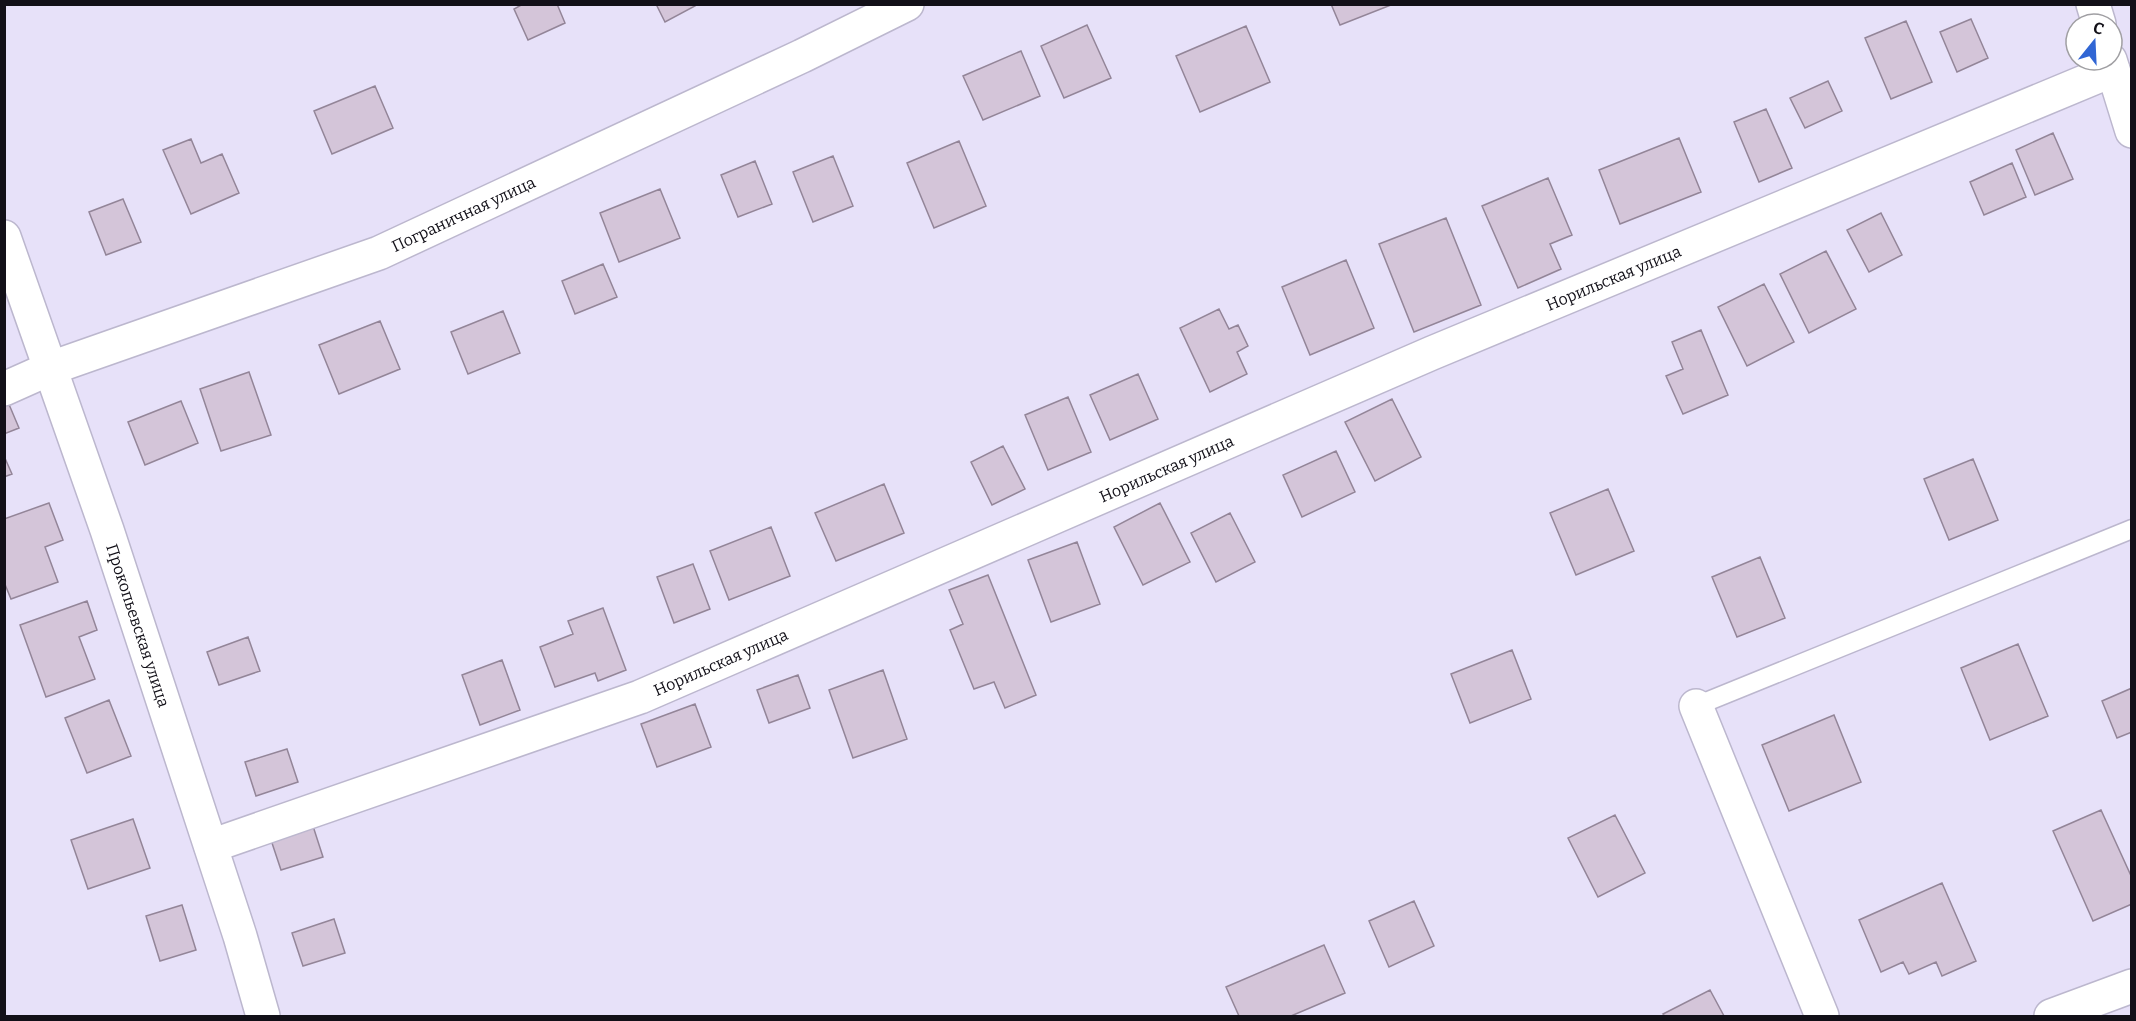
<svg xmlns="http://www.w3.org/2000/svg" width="2136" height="1021" viewBox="0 0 2136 1021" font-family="Bitter,serif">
<rect width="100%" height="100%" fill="#e7e1f9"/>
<path fill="#d4c5d9" stroke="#938598" stroke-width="1.5" d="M523 4H557L565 23 528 40 514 9Z
M656 4H694L695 6 665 22Z
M1331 4H1391V5L1340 25Z
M1971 19 1988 58 1957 72 1940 32Z
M1906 21 1932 82 1891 99 1865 38Z
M1087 25 1111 78 1064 98 1041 46Z
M1246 26 1270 82 1200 112 1176 56Z
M1021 51 1040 96 983 120 963 76Z
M1828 81 1842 111 1805 128 1790 98Z
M375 86 393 128 332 154 314 111Z
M1766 109 1792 168 1759 182 1734 122Z
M2053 133 2073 179 2035 195 2016 150Z
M1679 138 1701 192 1620 224 1599 170Z
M191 139 201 163 222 154 239 193 191 214 163 150Z
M959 141 986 206 934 228 907 163Z
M833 156 853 206 813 222 793 172Z
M755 161 772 204 738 217 721 175Z
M2012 163 2026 197 1984 215 1970 182Z
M1548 178 1572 235 1550 244 1561 269 1518 288 1482 206Z
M660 189 680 238 619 262 600 213Z
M123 199 141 242 106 255 89 212Z
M1881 213 1902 255 1869 272 1847 230Z
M1446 218 1481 305 1414 332 1379 244Z
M1826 251 1856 309 1809 333 1780 274Z
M1346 260 1374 328 1310 355 1282 287Z
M603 264 617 297 575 314 562 281Z
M1764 284 1794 342 1747 366 1718 307Z
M1219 309 1229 329 1238 325 1248 346 1237 352 1247 374 1210 392 1180 328Z
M503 311 520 353 468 374 451 332Z
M380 321 400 369 339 394 319 345Z
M1701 330 1728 395 1683 414 1666 376 1683 369 1672 342Z
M249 372 271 435 221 451 200 389Z
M1138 374 1158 419 1110 440 1090 395Z
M1068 397 1091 452 1048 470 1025 415Z
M1392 399 1421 457 1375 481 1345 422Z
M181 401 198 443 145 465 128 422Z
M8 402 19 428 4 434V404Z
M1003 446 1025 489 992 505 971 462Z
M1336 451 1355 492 1302 517 1283 475Z
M4 456 12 474 4 477Z
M1973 459 1998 520 1949 540 1924 479Z
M884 484 904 533 836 561 815 513Z
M1608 489 1634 551 1576 575 1550 513Z
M49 503 63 540 45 547 58 582 11 599 4 582V519Z
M1160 503 1190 562 1143 585 1114 527Z
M1230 513 1255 562 1216 582 1191 533Z
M771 527 790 576 729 600 710 551Z
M1077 542 1100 604 1051 622 1028 560Z
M1760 557 1785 618 1737 637 1712 577Z
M693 564 710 609 674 623 657 577Z
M988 575 1036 695 1005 708 994 682 974 689 950 630 963 624 949 590Z
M87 601 97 630 79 637 95 679 46 697 20 625Z
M603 608 626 670 598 681 595 673 555 687 540 647 573 634 568 621Z
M248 637 260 671 219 685 207 652Z
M2018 644 2048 716 1990 740 1961 668Z
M1512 650 1531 699 1470 723 1451 674Z
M502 660 520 710 480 725 462 675Z
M883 670 907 739 853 758 829 690Z
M798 675 810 708 769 723 757 690Z
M2132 688V732L2117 738 2102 701Z
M109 700 131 756 87 773 65 718Z
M695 704 711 747 657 767 641 724Z
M1834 715 1861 782 1789 811 1762 745Z
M287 749 298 782 256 796 245 762Z
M2101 810 2132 878V904L2093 921 2053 831Z
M1615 815 1645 873 1598 897 1568 838Z
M133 819 150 868 88 889 71 840Z
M312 823 323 857 281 870 270 837Z
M1942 883 1976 961 1942 976 1936 962 1909 974 1903 962 1881 972 1859 920Z
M1414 901 1434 946 1389 967 1369 921Z
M182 905 196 950 160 961 146 916Z
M334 919 345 953 303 966 292 933Z
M1324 945 1345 993 1291 1016H1239L1226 987Z
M1710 990 1724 1016H1665L1663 1014Z"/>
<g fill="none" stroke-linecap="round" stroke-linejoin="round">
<g stroke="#bcb7ce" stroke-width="21">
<path id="lane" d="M1696 706 2132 529"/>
</g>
<g stroke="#bcb7ce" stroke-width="36">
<g id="street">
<path d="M2093 4 2099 24"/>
<path d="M2110 60 2132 131"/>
<path id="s1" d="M4 389 51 368 379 253 802 56 907 4"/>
<path d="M1696 706 1822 1016"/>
<path id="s2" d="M211 846 640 697 1432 353 2113 70"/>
<path d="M2051 1016 2132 986"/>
</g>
</g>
<g stroke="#bcb7ce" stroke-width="36">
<g id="secondary">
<path id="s3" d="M4 237 107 530 240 936 263 1016"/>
</g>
</g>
<use href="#lane" stroke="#fff" stroke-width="18"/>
<use href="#street" stroke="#fff" stroke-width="33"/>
<use href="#secondary" stroke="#fff" stroke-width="33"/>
</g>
<g text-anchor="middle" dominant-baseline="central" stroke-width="6" stroke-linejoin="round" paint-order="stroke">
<g font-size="16" fill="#121018" stroke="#fff">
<text stroke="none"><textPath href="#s1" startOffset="492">Пограничная улица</textPath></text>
<text stroke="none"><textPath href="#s2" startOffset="1514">Норильская улица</textPath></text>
<text stroke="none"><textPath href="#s2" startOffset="1028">Норильская улица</textPath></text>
<text stroke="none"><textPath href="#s3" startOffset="411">Прокопьевская улица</textPath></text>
<text stroke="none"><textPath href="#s2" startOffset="542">Норильская улица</textPath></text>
</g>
</g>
<rect width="2136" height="1021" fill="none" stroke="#121018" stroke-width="12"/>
<g transform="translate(2094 42) rotate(18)"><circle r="28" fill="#ffffff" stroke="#a09fa3" stroke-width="1.5"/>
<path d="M0-4.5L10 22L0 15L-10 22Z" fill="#3166d4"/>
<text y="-9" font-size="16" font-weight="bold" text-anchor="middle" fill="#121018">С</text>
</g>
</svg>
